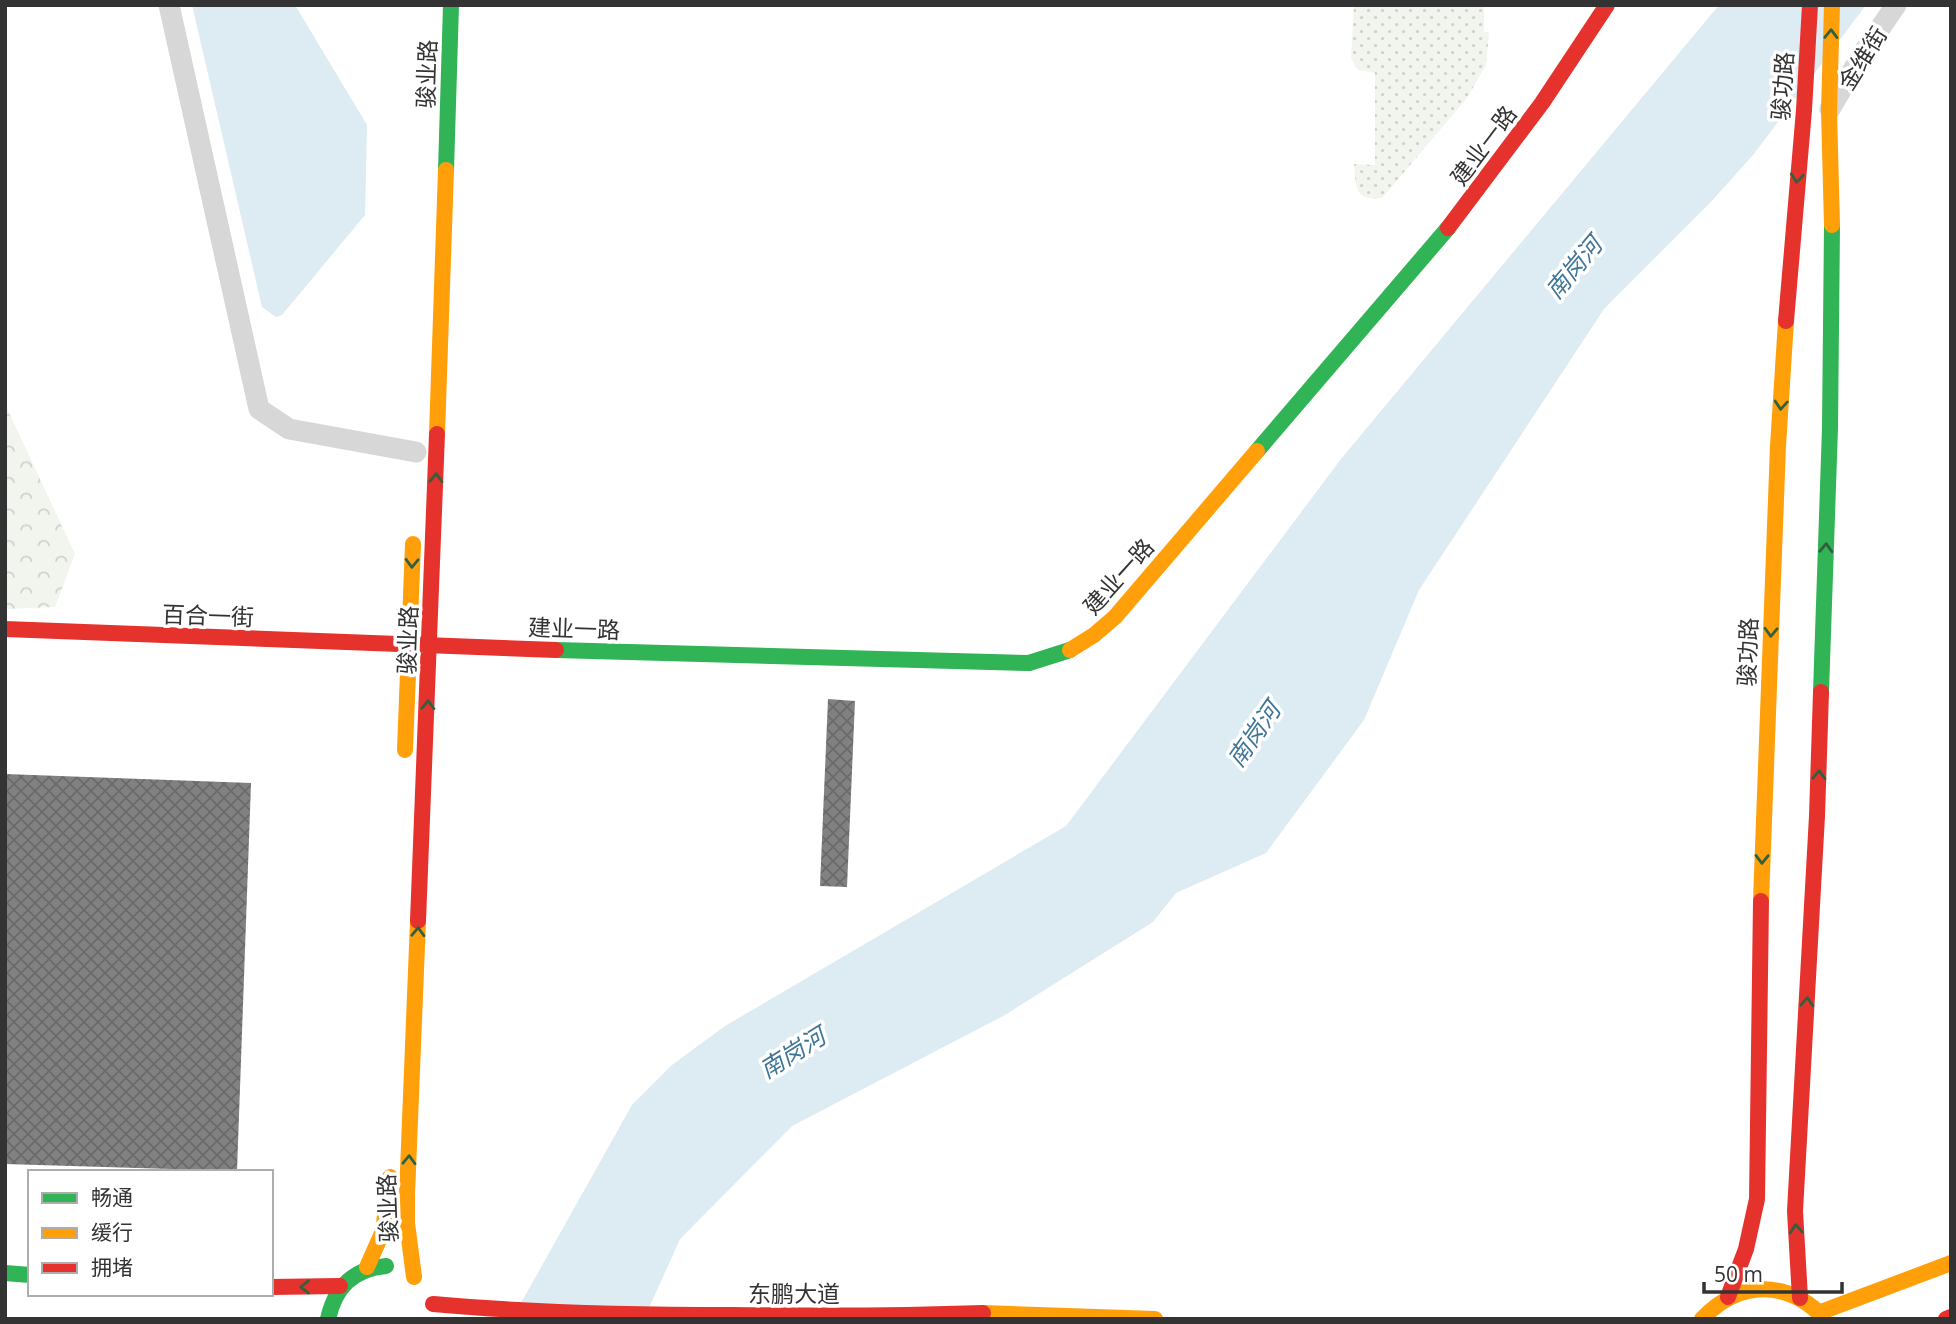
<svg xmlns="http://www.w3.org/2000/svg" width="1956" height="1324" viewBox="0 0 1956 1324" font-family="'Open Sans','Noto Sans SC',sans-serif">
<defs>
<pattern id="grass-dots" width="8" height="8" patternUnits="userSpaceOnUse" patternTransform="scale(1.75)"><rect width="8" height="8" fill="#f1f5ed"/><path d="M2 2h.1M6 6h.1" fill="none" stroke="#cfd2cc" stroke-width="1.8" stroke-linecap="round"/></pattern>
<pattern id="forest-crowns" width="20" height="18" patternUnits="userSpaceOnUse" patternTransform="scale(1.75)"><rect width="20" height="18" fill="#f1f5ed"/><path d="M2 6a3 3 0 1 1 6 0M12 15a3 3 0 1 1 6 0" fill="none" stroke="#cfd2cc"/></pattern>
<pattern id="building-cross-hatch" width="8" height="8" patternUnits="userSpaceOnUse" patternTransform="scale(1.75)"><rect width="8" height="8" fill="#818181"/><path d="M0 0l8 8M0 8l8-8" fill="none" stroke="#6a6a6a"/></pattern>
</defs>
<rect width="100%" height="100%" fill="#fff"/>
<path fill="url(#grass-dots)" d="M1354 5H1484V32L1489 33 1486 65 1467 98 1382 198C1354 201 1356 187 1354 164L1375 165V73L1358 70 1351 58Z"/>
<path fill="url(#forest-crowns)" d="M5 404 75 554 55 607 5 609Z"/>
<path fill="#ddebf3" d="M192 5H295L367 125 365 215 282 315 276 317 262 307Z
M1719 5H1866L1753 155 1709 204 1604 309 1419 590 1364 720 1266 853 1176 893 1153 922 1005 1015 792 1126 680 1239 644 1319H512L632 1105 672 1065 725 1026 1066 826 1341 459Z"/>
<path fill="url(#building-cross-hatch)" d="M828 699 855 701 847 887 820 886Z
M5 774 251 783 237 1171 5 1164Z"/>
<g fill="none" stroke-linecap="round" stroke-linejoin="round">
<path stroke="#d7d7d7" stroke-width="21" d="M169 5 259 409 289 429 416 452
M1830 109 1861 56 1896 5"/>
<path stroke="#30b455" stroke-width="16" d="M446 170 451 5
M1257 451 1448 228
M556 650 1029 663 1070 650
M1821 692 1830 428 1832 225
M5 1273 30 1275
M328 1319C335 1287 353 1269 386 1266"/>
<path stroke="#ff9f0a" stroke-width="16" d="M1832 225 1829 111 1832 5
M437 434 446 170
M1070 650 1094 635 1115 617 1257 451
M405 750 413 544
M1761 901 1778 446 1786 321
M367 1267 383 1231 390 1177
M414 1277 407 1223V1195L418 921
M1821 1312 1951 1263
M983 1313 1155 1319
M1702 1319C1739 1280 1788 1279 1825 1319"/>
<path stroke="#e5322d" stroke-width="16" d="M1448 228 1542 103 1607 5
M1786 321 1804 110 1810 5
M5 629 556 650
M418 921 437 434
M271 1287 340 1286
M1728 1297 1746 1249 1757 1199 1761 901
M1800 1298 1795 1211 1817 816 1821 692
M433 1304C532 1313 632 1315 732 1315 816 1316 899 1316 983 1313
M1946 1319 1951 1317"/>
</g>
<defs><path id="oneway-chevron" d="M-2-3.5L2.5 0L-2 3.5" fill="none" stroke-width="1.6" stroke-linecap="round" stroke-linejoin="round" transform="scale(1.75)"/></defs>
<g stroke="#32603f">
<use href="#oneway-chevron" transform="translate(1831 34) rotate(-89)"/>
<use href="#oneway-chevron" transform="translate(1797 178) rotate(96)"/>
<use href="#oneway-chevron" transform="translate(1781 405) rotate(94)"/>
<use href="#oneway-chevron" transform="translate(436 478) rotate(-88)"/>
<use href="#oneway-chevron" transform="translate(1826 548) rotate(-88)"/>
<use href="#oneway-chevron" transform="translate(412 563) rotate(92)"/>
<use href="#oneway-chevron" transform="translate(1771 632) rotate(92)"/>
<use href="#oneway-chevron" transform="translate(428 705) rotate(-88)"/>
<use href="#oneway-chevron" transform="translate(1819 775) rotate(-88)"/>
<use href="#oneway-chevron" transform="translate(1762 859) rotate(91)"/>
<use href="#oneway-chevron" transform="translate(418 932) rotate(-88)"/>
<use href="#oneway-chevron" transform="translate(1807 1002) rotate(-87)"/>
<use href="#oneway-chevron" transform="translate(409 1160) rotate(-88)"/>
<use href="#oneway-chevron" transform="translate(1796 1229) rotate(-94)"/>
<use href="#oneway-chevron" transform="translate(305 1287) rotate(-180)"/>
</g>
<g text-anchor="middle" dominant-baseline="central" stroke-width="7" stroke-linejoin="round" paint-order="stroke">
<g font-size="23" fill="#333" stroke="#fff">
<text transform="translate(1862 58) rotate(-58)">金维街</text>
<text transform="translate(426 74) rotate(-88)">骏业路</text>
<text transform="translate(1782 86) rotate(-86)">骏功路</text>
<text transform="translate(1483 145) rotate(-53)">建业一路</text>
<text transform="translate(1118 576) rotate(-48)">建业一路</text>
<text transform="translate(208 615) rotate(2)">百合一街</text>
<text transform="translate(574 628) rotate(2)">建业一路</text>
<text transform="translate(407 640) rotate(-88)">骏业路</text>
<text transform="translate(1747 652) rotate(-88)">骏功路</text>
<text transform="translate(387 1208) rotate(-92)">骏业路</text>
<text x="794" y="1293">东鹏大道</text>
</g>
<g font-size="24" font-style="italic" fill="#3f7597" stroke="#fff">
<text transform="translate(1573 267) rotate(-50)">南岗河</text>
<text transform="translate(1253 734) rotate(-55)">南岗河</text>
<text transform="translate(792 1052) rotate(-32)">南岗河</text>
</g>
</g>
<rect width="1956" height="1324" fill="none" stroke="#333333" stroke-width="14"/>
<rect x="28" y="1170" width="245" height="126" fill="#ffffff" stroke="#adadad" stroke-width="2"/>
<rect x="42" y="1193" width="35" height="10" fill="#30b455" stroke="#adadad" stroke-width="2"/>
<text x="91" y="1205" font-size="21" fill="#333333">畅通</text>
<rect x="42" y="1228" width="35" height="10" fill="#ff9f0a" stroke="#adadad" stroke-width="2"/>
<text x="91" y="1240" font-size="21" fill="#333333">缓行</text>
<rect x="42" y="1263" width="35" height="10" fill="#e5322d" stroke="#adadad" stroke-width="2"/>
<text x="91" y="1275" font-size="21" fill="#333333">拥堵</text>
<path d="M1704 1282v10h138v-10" fill="none" stroke="#333333" stroke-width="3.5"/>
<text x="1714" y="1282" font-size="21" fill="#333333" stroke="#ffffff" stroke-width="5" paint-order="stroke">50 m</text>
</svg>
